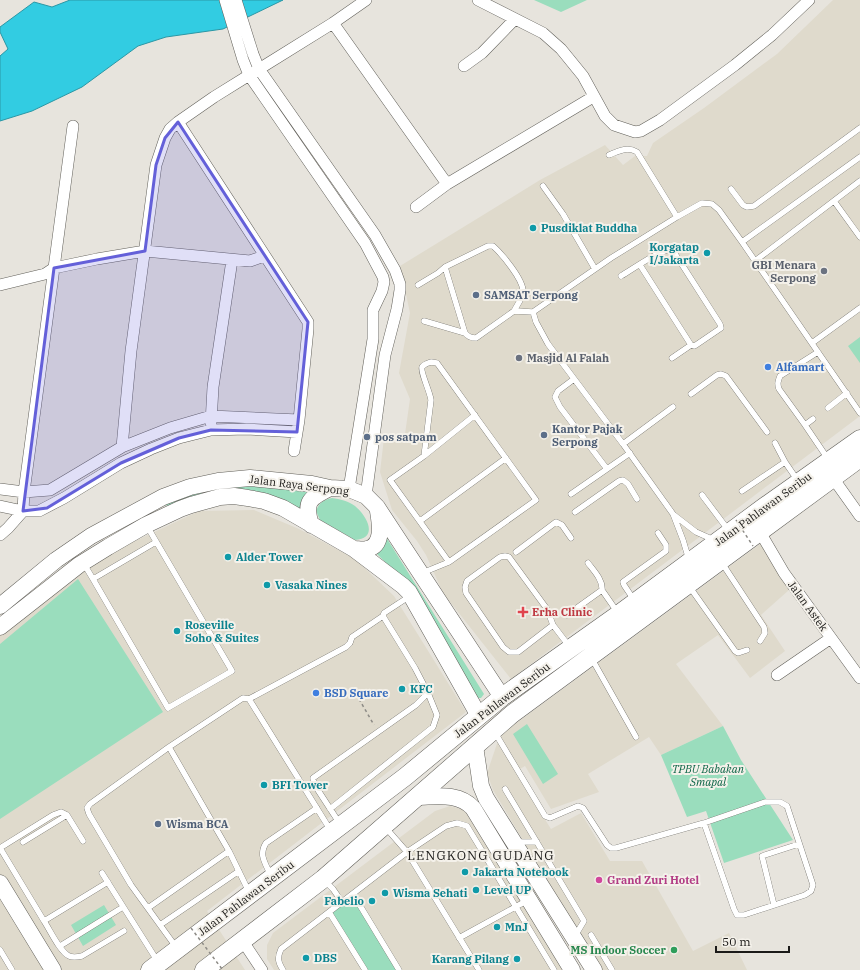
<svg xmlns="http://www.w3.org/2000/svg" width="860" height="970" viewBox="0 0 860 970" font-family="'IBM Plex Serif',serif">
<rect width="100%" height="100%" fill="#e7e4dd"/>
<path fill="#dfdacc" d="M833 0H860V416L511 679 443 593 426 555 417 541 392 510 380 472 384 438 404 441 410 399 399 373 410 313 400 266 540 180 605 145 623 165 635 156H647L653 143 704 108 777 54Z
M254 510 299 529 355 559 394 596 466 712 207 911 245 970H0V634L84 565 199 511Z
M763 542 789 590 761 615 785 651 750 678 718 635 676 664 723 726 661 755 649 737 588 774 599 792 551 809 525 766 515 772 551 829 581 813 610 861H642L693 951 729 933 747 970H601L493 790 487 773 500 735Z
M450 806 464 810 474 820 564 970H274L267 959V945L273 933 435 811Z"/>
<path fill="#9addbd" d="M534 0H587L561 12Z
M860 337V363L848 346Z
M228 484 306 490 307 492 298 512 268 500 170 506 164 505 144 509Z
M332 498C340 499 348 501 355 506 367 516 379 538 355 540L320 520 316 511C319 503 323 500 332 498Z
M386 537 484 694 481 698H478L397 574 374 551Z
M78 579 163 712 0 819V644Z
M527 724 558 774 543 784 513 734Z
M723 726 741 760 793 840 724 863 706 811 687 817 661 755Z
M353 894 399 970H365L329 912Z
M104 905 116 925 83 946 71 925Z"/>
<path fill="#32cce2" stroke="#2b97a5" d="M70 0H283L223 29 166 37 138 46 82 87 32 111 0 121V56L8 49 0 32V27L34 2 52 7Z"/>
<g fill="none" stroke-linecap="round" stroke-linejoin="round">
<g stroke="#62605a" stroke-width="6">
<path id="lane" d="M609 155C619 151 627 146 637 152L677 217
M543 186 563 214 595 269
M731 189 743 205 747 207 754 206 860 128
M834 201 860 237
M742 242 860 157
M755 261 860 181
M445 267 488 246H493C501 253 524 280 523 292 522 299 517 305 514 311
M621 276C633 269 659 250 672 249L720 324 721 328 696 345 694 346 691 345 640 265
M418 285 438 273 445 267 465 333C468 337 471 338 476 338L514 311 533 312
M424 321 465 333
M812 343 860 308
M672 358 691 345
M574 379 558 391 555 397 560 407 607 469
M691 394 717 375 721 374 726 376 767 432
M828 408 847 393
M813 419 805 425 828 459
M805 425 779 389C777 384 778 381 780 376L818 352
M775 443 785 462 798 481
M623 444 673 407
M742 491 785 462
M571 494 630 453
M702 495 729 531
M575 512 619 481 623 480 628 484 637 499
M674 515 696 532 714 540
M420 521 506 458
M147 526 232 671 168 708 93 579 156 542
M516 552 556 522 562 525 571 538
M689 560 683 540 673 514 623 444 548 344 536 322 533 312 611 258 677 217 702 203 712 204 719 210 742 242 860 413
M449 562 390 480 424 456 475 415
M588 563C594 571 603 580 602 590
M722 563 764 627 765 633 760 641
M84 564 93 579
M422 573 449 562 536 500 437 363 431 362C428 363 424 364 422 367 420 371 430 392 431 400L424 456
M689 586 735 651 738 653 747 650
M634 600 624 585 623 582 666 551V545L658 533
M567 615 602 590 618 613
M553 625 518 652H509L503 647 466 593 465 587 467 581 500 557 505 556 509 557 547 609 553 625 569 646
M592 659 636 737
M249 699 331 831
M494 731 545 816 550 818 578 806 583 808 607 845 611 848H616L704 823 765 802H780L787 806 813 885 811 891 805 895 744 915H737L734 909 704 823
M169 747 229 851 249 892
M505 789 584 921 575 936
M330 809 433 727 437 715 428 693
M340 824 314 784 313 778 416 705 428 693 415 668 383 616 384 613 410 596
M386 828 407 852 479 970
M23 842 67 815
M516 842H537
M0 848 53 815 61 812 67 815 83 841
M0 848 44 921
M102 873 158 962
M271 876C266 864 258 855 266 843L317 808
M324 880 333 889 342 902
M108 882 44 921C50 930 60 952 69 956 73 958 78 957 82 956L124 931
M353 894 399 970
M774 905 762 856 799 844
M148 908 229 851
M329 912 365 970
M160 925 239 871
M591 935 612 970
M459 938 528 900
M60 946 123 907
M176 947 131 885 89 814 87 808 90 804 169 747 243 698 249 699 346 647 350 643 352 637 383 616
M0 950 12 970
M283 970C278 962 277 958 281 949L407 852 446 826 457 823 467 826 554 970"/>
</g>
<g stroke="#62605a" stroke-width="12">
<path id="street" d="M225 0 243 60 249 75 365 243 383 277 384 282 382 291 373 310V339L349 489
M236 0 253 54 259 69 375 235 395 270 400 284V290L397 309 385 355 366 496
M478 0 543 33 561 49 583 76 605 116 614 125 635 132 641 131 660 120 735 65 772 35 809 0
M333 23 447 184
M464 66 482 53 515 19
M178 122 308 322V329L299 420 294 451
M416 207 447 184 593 97
M0 285 45 274 54 268 97 259 145 251 250 261 264 256
M211 423 213 387 232 260
M122 447 131 351 156 165 165 138 170 129 178 122 214 97 333 23 366 0
M833 478 860 516
M0 489 24 492 50 490 122 447 170 428 211 416 299 420
M0 506 23 511H39L64 498 121 463 151 449 179 438 211 430 246 429 297 432
M760 532 784 573 860 678
M0 535 8 528 23 511 24 492 73 126
M777 675 831 638
M242 940 262 970"/>
</g>
<g stroke="#62605a" stroke-width="17">
<path id="secondary" d="M311 525C304 502 309 498 330 488
M354 549C358 549 363 550 367 549 384 546 380 523 378 511
M0 606 56 560 91 536 163 497 190 487 218 481 250 478 312 484 330 488 349 489 366 496 377 507 502 697
M0 627 79 565 108 547 146 525 180 509 191 505 220 497 234 496 248 498 264 501 283 508 354 549 403 586 409 592 479 716
M475 746 481 786 486 798 594 970
M416 797C436 797 458 792 473 808L572 970
M0 883 53 970"/>
</g>
<g stroke="#62605a" stroke-width="19">
<path id="primary" d="M150 970 405 777 502 697 619 614 764 507 860 439
M204 970 323 879 512 714 860 458"/>
</g>
<path stroke="#8d8b86" stroke-width="1.5" stroke-dasharray="3 3" stroke-linecap="butt" d="M359 699 374 725"/>
<use href="#lane" stroke="#fff" stroke-width="5.5"/>
<use href="#street" stroke="#fff" stroke-width="11"/>
<use href="#secondary" stroke="#fff" stroke-width="16"/>
<use href="#primary" stroke="#fff" stroke-width="18"/>
<path stroke="#8d8b86" stroke-width="1.5" stroke-dasharray="3 3" stroke-linecap="butt" d="M736 520 753 546
M191 928 222 969"/>
</g>
<path fill="#6460d9" fill-opacity="0.2" stroke="#6460d9" stroke-width="3" stroke-linejoin="round" d="M178 122 308 322 297 432 211 430 179 438 121 463 47 508 23 511 54 268 145 251 156 165 165 138Z"/>
<g fill="#0f9aa8" stroke="#f4f1ea" stroke-width="1.5">
<circle cx="533" cy="228" r="4"/>
<circle cx="707" cy="253" r="4"/>
<circle cx="228" cy="557" r="4"/>
<circle cx="267" cy="585" r="4"/>
<circle cx="177" cy="631" r="4"/>
<circle cx="402" cy="689" r="4"/>
<circle cx="264" cy="785" r="4"/>
<circle cx="465" cy="872" r="4"/>
<circle cx="476" cy="890" r="4"/>
<circle cx="385" cy="893" r="4"/>
<circle cx="372" cy="901" r="4"/>
<circle cx="497" cy="927" r="4"/>
<circle cx="306" cy="958" r="4"/>
<circle cx="517" cy="959" r="4"/>
</g>
<g fill="#6b7280" stroke="#f4f1ea" stroke-width="1.5">
<circle cx="824" cy="271" r="4"/>
<circle cx="519" cy="358" r="4"/>
</g>
<g fill="#5c6f8a" stroke="#f4f1ea" stroke-width="1.5">
<circle cx="476" cy="295" r="4"/>
<circle cx="544" cy="435" r="4"/>
<circle cx="367" cy="437" r="4"/>
<circle cx="158" cy="824" r="4"/>
</g>
<g fill="#3f7fe0" stroke="#f4f1ea" stroke-width="1.5">
<circle cx="768" cy="367" r="4"/>
<circle cx="316" cy="693" r="4"/>
</g>
<path fill="#e0444e" stroke="#f4f1ea" stroke-width="1.5" d="M521 606h4v4h4v4h-4v4h-4v-4h-4v-4h4z"/>
<circle fill="#d1479c" stroke="#f4f1ea" stroke-width="1.5" cx="599" cy="880" r="4"/>
<circle fill="#2e9e5b" stroke="#f4f1ea" stroke-width="1.5" cx="674" cy="950" r="4"/>
<g text-anchor="middle" dominant-baseline="central" stroke-width="4" stroke-linejoin="round" paint-order="stroke">
<g font-size="11" font-weight="bold" fill="#0d838f" stroke="#f4f1ea" text-anchor="start">
<text x="541" y="228">Pusdiklat Buddha</text>
<text x="699" y="247" text-anchor="end">Korgatap<tspan x="699" dy="13">I/Jakarta</tspan></text>
<text x="236" y="557">Alder Tower</text>
<text x="275" y="585">Vasaka Nines</text>
<text x="185" y="625">Roseville<tspan x="185" dy="13">Soho &amp; Suites</tspan></text>
<text x="410" y="689">KFC</text>
<text x="272" y="785">BFI Tower</text>
<text x="473" y="872">Jakarta Notebook</text>
<text x="484" y="890">Level UP</text>
<text x="393" y="893">Wisma Sehati</text>
<text x="364" y="901" text-anchor="end">Fabelio</text>
<text x="505" y="927">MnJ</text>
<text x="314" y="958">DBS</text>
<text x="509" y="959" text-anchor="end">Karang Pilang</text>
</g>
<g font-size="11" font-weight="bold" fill="#5b616d" stroke="#f4f1ea" text-anchor="end">
<text x="816" y="265">GBI Menara<tspan x="816" dy="13">Serpong</tspan></text>
<text x="527" y="358" text-anchor="start">Masjid Al Falah</text>
</g>
<g font-size="11" font-weight="bold" fill="#4e5e75" stroke="#f4f1ea" text-anchor="start">
<text x="484" y="295">SAMSAT Serpong</text>
<text x="552" y="429">Kantor Pajak<tspan x="552" dy="13">Serpong</tspan></text>
<text x="375" y="437">pos satpam</text>
<text x="166" y="824">Wisma BCA</text>
</g>
<g font-size="11" font-weight="bold" fill="#366cbe" stroke="#f4f1ea" text-anchor="start">
<text x="776" y="367">Alfamart</text>
<text x="324" y="693">BSD Square</text>
</g>
<g font-size="11" fill="#1b1a18" stroke="#f4f1ea">
<text transform="translate(299 485) rotate(7)">Jalan Raya Serpong</text>
<text transform="translate(763 509) rotate(-36)">Jalan Pahlawan Seribu</text>
<text transform="translate(808 606) rotate(54)">Jalan Astek</text>
<text transform="translate(502 700) rotate(-37)">Jalan Pahlawan Seribu</text>
<text transform="translate(246 898) rotate(-37)">Jalan Pahlawan Seribu</text>
</g>
<g font-size="11" font-weight="bold" fill="#be3a42" stroke="#f4f1ea" text-anchor="start">
<text x="532" y="612">Erha Clinic</text>
</g>
<g font-size="11" font-style="italic" fill="#076243" stroke="#f4f1ea">
<text x="708" y="769">TPBU Babakan<tspan x="708" dy="13">Smapal</tspan></text>
</g>
<g font-size="11" font-weight="bold" fill="#b23c85" stroke="#f4f1ea" text-anchor="start">
<text x="607" y="880">Grand Zuri Hotel</text>
</g>
<g font-size="11" font-weight="bold" fill="#27864d" stroke="#f4f1ea" text-anchor="end">
<text x="666" y="950">MS Indoor Soccer</text>
</g>
<g font-size="13" letter-spacing="1" fill="#1b1a18" stroke="#f4f1ea">
<text x="481" y="855">LENGKONG GUDANG</text>
</g>
</g>
<path d="M716 946v6h73v-6" fill="none" stroke="#1b1a18" stroke-width="2"/>
<text x="722" y="946" font-size="12" fill="#1b1a18" stroke="#f4f1ea" stroke-width="3" paint-order="stroke">50 m</text>
</svg>
